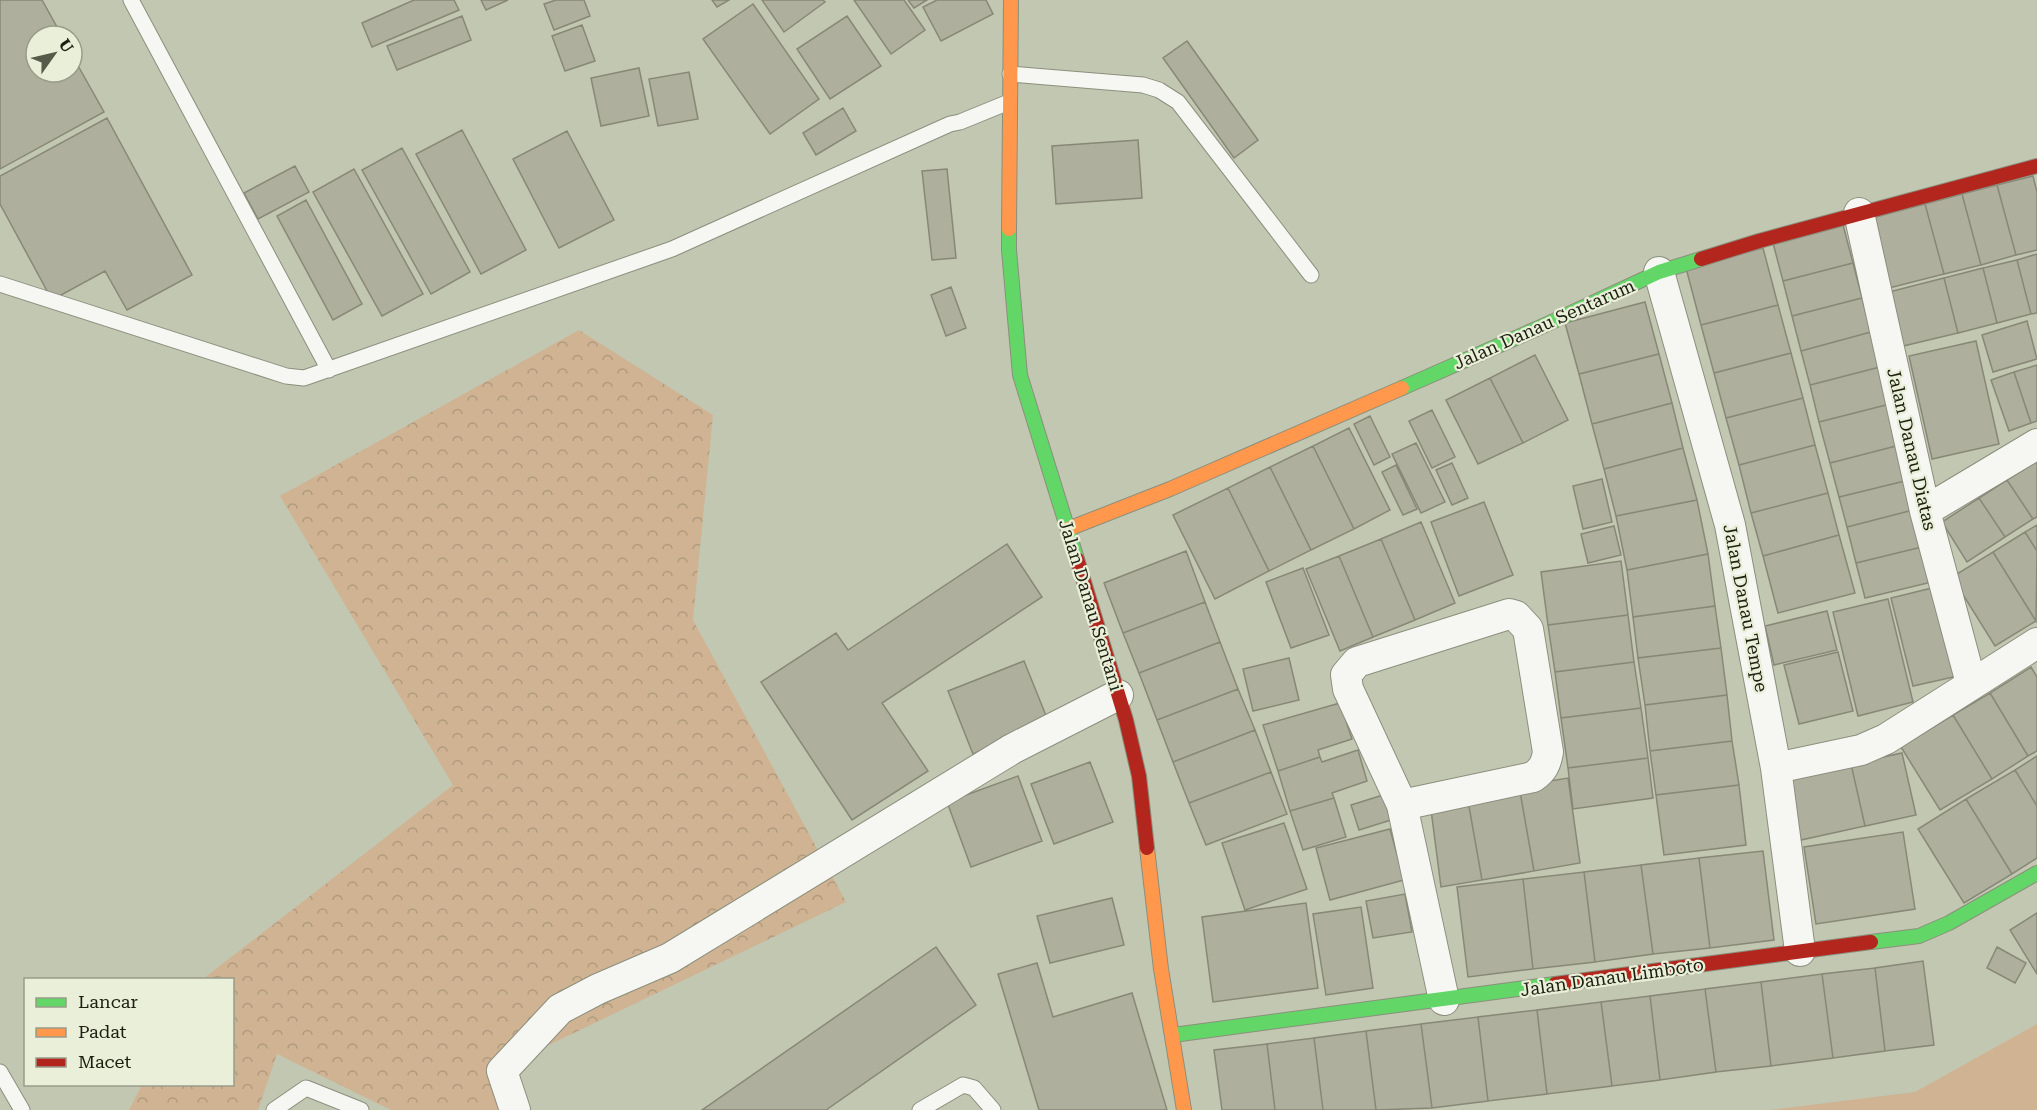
<svg xmlns="http://www.w3.org/2000/svg" width="2037" height="1110" viewBox="0 0 2037 1110" font-family="'Roboto Serif',serif">
<defs>
<pattern id="forest-crowns" width="20" height="18" patternUnits="userSpaceOnUse" patternTransform="scale(1.5)"><rect width="20" height="18" fill="#cfb392"/><path d="M2 6a3 3 0 1 1 6 0M12 15a3 3 0 1 1 6 0" fill="none" stroke="#b19a7d"/></pattern>
</defs>
<rect width="100%" height="100%" fill="#c2c7b1"/>
<path fill="#cfb392" d="M2037 1024V1110H1770L1915 1092Z"/>
<path fill="url(#forest-crowns)" d="M579 330 713 415 693 620 846 902 526 1056 499 1110H391L277 1054 258 1110H129L142 1085 232 1084V980L203 979 453 785 280 496Z"/>
<path fill="#afaf9e" stroke="#887" stroke-width="1.5" d="M0 0H42L62 36H36V72H72V55L104 112 0 169Z
M414 0H454L459 10 372 47 362 23Z
M481 0H508L486 10Z
M556 0H584L590 16 554 30 544 4Z
M712 0H729L717 7Z
M762 0H823L825 2 784 32Z
M854 0H904L925 30 891 54Z
M908 0H927L914 8Z
M937 0H986L993 14 941 41 923 7Z
M753 4 819 99 770 134 703 39Z
M462 16 471 40 397 70 387 46Z
M847 16 881 66 830 99 797 49Z
M582 25 595 61 565 71 552 36Z
M1187 41 1258 140 1234 158 1163 58Z
M639 68 649 116 601 126 591 78Z
M689 72 698 119 658 126 649 79Z
M843 108 856 131 816 155 803 133Z
M107 118 192 275 127 310 105 271 52 300 0 204V176Z
M462 130 526 250 481 274 416 154Z
M567 131 614 220 559 248 513 159Z
M1138 140 1142 198 1056 204 1052 146Z
M402 148 470 272 431 294 362 170Z
M295 166 309 192 258 219 244 193Z
M354 169 423 294 382 316 313 192Z
M947 169 956 258 932 260 922 171Z
M2033 176 2037 192V250L2016 255 1997 185Z
M1997 185 2016 255 1981 265 1962 194Z
M1962 194 1981 265 1944 274 1925 204Z
M306 200 362 304 333 320 277 216Z
M1925 204 1944 274 1885 289 1867 219Z
M1843 225 1853 263 1783 281 1773 243Z
M1763 248 1778 305 1701 325 1686 268Z
M2037 254V313L2031 314 2017 260Z
M2017 260 2031 314 1997 323 1983 268Z
M1853 263 1862 298 1792 316 1783 281Z
M1983 268 1997 323 1958 333 1944 278Z
M1944 278 1958 333 1899 347 1885 293Z
M951 287 966 328 946 336 931 295Z
M1862 298 1871 332 1801 351 1792 316Z
M1645 302 1659 354 1579 374 1565 323Z
M1778 305 1791 353 1714 373 1701 325Z
M2027 321 2037 359 1993 372 1982 335Z
M1871 332 1880 367 1810 385 1801 351Z
M1976 341 1999 444 1932 459 1909 356Z
M1791 353 1803 398 1726 418 1714 373Z
M1659 354 1672 403 1592 424 1579 374Z
M1535 355 1568 420 1523 443 1490 378Z
M2037 365V421L2031 423 2014 372Z
M1880 367 1890 404 1819 422 1810 385Z
M2014 372 2031 423 2009 431 1991 380Z
M1490 378 1523 443 1478 464 1446 400Z
M1803 398 1815 445 1739 465 1726 418Z
M1672 403 1683 448 1604 469 1592 424Z
M1890 404 1900 445 1830 463 1819 422Z
M1432 410 1455 457 1432 468 1409 421Z
M1370 416 1390 457 1374 465 1354 424Z
M1349 428 1390 510 1354 529 1313 446Z
M1416 443 1445 502 1421 513 1392 454Z
M1815 445 1828 493 1751 513 1739 465Z
M1900 445 1909 480 1839 497 1830 463Z
M1313 446 1354 529 1311 550 1270 467Z
M1683 448 1697 500 1616 516 1604 469Z
M2037 461V517L2033 519 2007 480Z
M1452 463 1468 498 1452 505 1436 470Z
M1396 465 1417 509 1403 515 1382 472Z
M1270 467 1311 550 1269 571 1228 488Z
M1602 479 1612 522 1583 529 1573 486Z
M1909 480 1917 509 1847 527 1839 497Z
M2007 480 2033 519 2005 537 1979 498Z
M1228 488 1269 571 1215 599 1173 515Z
M1828 493 1839 535 1763 556 1751 513Z
M1979 498 2005 537 1967 562 1942 522Z
M1697 500 1708 554 1627 570 1616 516Z
M1484 502 1513 575 1459 596 1431 522Z
M1917 509 1926 546 1856 563 1847 527Z
M1421 522 1455 603 1415 620 1381 539Z
M2037 525V551L2025 532Z
M1614 526 1621 555 1588 563 1581 534Z
M2025 532 2037 551 2036 621 1993 552Z
M1839 535 1855 593 1778 613 1763 556Z
M1381 539 1415 620 1373 637 1339 556Z
M1007 544 1042 597 882 703 928 771 852 820 761 682 836 633 848 650Z
M1926 546 1936 581 1865 598 1856 563Z
M1186 551 1205 602 1123 633 1104 583Z
M1993 552 2036 621 1995 646 1952 577Z
M1708 554 1715 606 1633 617 1627 570Z
M1339 556 1373 637 1340 651 1306 569Z
M1621 561 1628 615 1548 625 1541 572Z
M1303 568 1329 635 1291 648 1266 582Z
M1936 587 1958 676 1913 686 1891 598Z
M1888 599 1913 702 1858 716 1833 612Z
M1205 602 1220 642 1139 673 1123 633Z
M1715 606 1721 648 1638 658 1633 617Z
M1827 611 1837 650 1774 665 1765 626Z
M1628 615 1634 662 1555 672 1548 625Z
M1220 642 1238 689 1157 720 1139 673Z
M1721 648 1727 695 1645 705 1638 658Z
M1838 652 1853 711 1799 724 1784 665Z
M1289 658 1299 700 1253 711 1243 669Z
M1024 661 1049 723 973 754 948 691Z
M1634 662 1641 708 1561 718 1555 672Z
M2031 667 2037 677V751L2028 756 1990 693Z
M1238 689 1255 730 1173 762 1157 720Z
M1990 693 2028 756 1992 779 1953 715Z
M1727 695 1732 741 1650 751 1645 705Z
M1340 703 1352 739 1318 750 1320 757 1278 771 1263 725Z
M1641 708 1648 758 1568 768 1561 718Z
M1953 715 1992 779 1940 810 1901 747Z
M1255 730 1271 772 1189 803 1173 762Z
M1732 741 1739 785 1656 795 1650 751Z
M1358 750 1367 781 1332 793 1334 798 1290 811 1278 771 1320 757 1322 762Z
M1902 753 1916 815 1865 826 1851 764Z
M2037 756V806L2015 770Z
M1648 758 1653 798 1573 809 1568 768Z
M1090 762 1113 822 1054 844 1031 784Z
M1851 764 1865 826 1801 840 1787 778Z
M2015 770 2037 806V858L2012 874 1966 799Z
M1271 772 1287 814 1206 845 1189 803Z
M1018 776 1042 841 971 867 947 802Z
M1568 778 1580 863 1534 871 1519 786Z
M1739 785 1746 845 1664 855 1656 795Z
M1519 786 1534 871 1482 880 1467 795Z
M1383 795 1391 820 1359 830 1351 805Z
M1467 795 1482 880 1441 887 1430 802Z
M1334 798 1346 837 1303 850 1290 811Z
M1966 799 2012 874 1964 903 1918 829Z
M1284 823 1307 889 1245 910 1222 843Z
M1390 829 1404 880 1330 900 1316 848Z
M1903 832 1915 909 1816 924 1804 847Z
M1763 851 1774 940 1710 948 1699 858Z
M1699 858 1710 948 1653 954 1641 865Z
M1641 865 1653 954 1595 962 1584 872Z
M1584 872 1595 962 1533 969 1523 879Z
M1523 879 1533 969 1468 977 1457 887Z
M1405 894 1412 932 1373 938 1366 901Z
M1112 898 1124 945 1050 963 1037 916Z
M1306 903 1318 988 1213 1002 1202 917Z
M1361 907 1373 988 1326 995 1313 914Z
M2037 913V974L2010 930Z
M936 947 976 1005 826 1110H702Z
M1997 947 2026 963 2015 983 1987 968Z
M1923 961 1934 1045 1885 1051 1875 968Z
M1037 963 1053 1017 1132 993 1167 1110H1039L998 974Z
M1875 968 1885 1051 1833 1058 1822 974Z
M1822 974 1833 1058 1771 1066 1761 982Z
M1761 982 1771 1066 1716 1072 1705 989Z
M1705 989 1716 1072 1660 1080 1650 996Z
M1650 996 1660 1080 1612 1086 1601 1002Z
M1601 1002 1612 1086 1547 1094 1537 1010Z
M1537 1010 1547 1094 1488 1101 1478 1017Z
M1478 1017 1488 1101 1432 1108 1421 1024Z
M1421 1024 1432 1108 1376 1110 1366 1031Z
M1366 1031 1376 1110H1323L1314 1038Z
M1314 1038 1323 1110H1275L1267 1044Z
M1267 1044 1275 1110H1222L1214 1050Z"/>
<g fill="none" stroke-linecap="round" stroke-linejoin="round">
<g stroke="#8b8f7d" stroke-width="17">
<path id="lane" d="M131 0 329 370
M1010 74 1143 85 1159 90 1178 102 1311 275
M0 284 286 376 304 378 672 249 950 124 960 122 1009 102
M0 1072 22 1110
M274 1110 306 1088 361 1110
M920 1110 963 1085 974 1088 993 1110"/>
</g>
<g stroke="#8b8f7d" stroke-width="32">
<path id="street" d="M1859 213 1925 511 1971 683
M1659 272 1730 525 1776 768 1800 951
M1925 511 2037 444
M1776 768 1861 750 1886 739 2037 643
M1402 805 1533 777C1543 770 1546 764 1548 752L1528 629 1516 616 1509 614 1357 662 1346 675 1348 689 1402 805 1444 1000
M515 1110 502 1071 560 1009 598 989 670 958 1012 749 1118 695"/>
</g>
<g stroke="#8b8f7d" stroke-width="16">
<path id="fast" d="M1009 229V250L1020 375 1077 559
M1402 388 1543 326 1659 272 1701 259
M1871 942 1919 936 1949 923 2037 873
M1173 1035 1555 984"/>
</g>
<g stroke="#8b8f7d" stroke-width="16">
<path id="slow" d="M1009 229 1011 0
M1068 529 1170 489 1402 388
M1147 848 1161 969 1184 1110"/>
</g>
<g stroke="#8b8f7d" stroke-width="16">
<path id="jam" d="M1701 259 1759 241 2037 166
M1077 559 1126 720 1139 776 1147 848
M1555 984 1871 942"/>
</g>
<use href="#lane" stroke="#f6f7f3" stroke-width="15"/>
<use href="#street" stroke="#f6f7f3" stroke-width="30"/>
<use href="#fast" stroke="#63d668" stroke-width="14"/>
<use href="#slow" stroke="#ff974d" stroke-width="14"/>
<use href="#jam" stroke="#b3261e" stroke-width="14"/>
</g>
<g text-anchor="middle" dominant-baseline="central" stroke-width="4.5" stroke-linejoin="round" paint-order="stroke">
<g font-size="18" fill="#1c1f0f" stroke="#eaefda">
<text transform="translate(1544 324) rotate(-24)">Jalan Danau Sentarum</text>
<text transform="translate(1912 449) rotate(77)">Jalan Danau Diatas</text>
<text transform="translate(1091 605) rotate(73)">Jalan Danau Sentani</text>
<text transform="translate(1746 608) rotate(79)">Jalan Danau Tempe</text>
<text transform="translate(1612 977) rotate(-8)">Jalan Danau Limboto</text>
</g>
</g>
<rect x="24" y="978" width="210" height="108" fill="#eaefda" stroke="#989c89" stroke-width="1.5"/>
<rect x="36" y="998" width="30" height="9" fill="#63d668" stroke="#989c89" stroke-width="1.5"/>
<text x="78" y="1008" font-size="18" fill="#1c1f0f">Lancar</text>
<rect x="36" y="1028" width="30" height="9" fill="#ff974d" stroke="#989c89" stroke-width="1.5"/>
<text x="78" y="1038" font-size="18" fill="#1c1f0f">Padat</text>
<rect x="36" y="1058" width="30" height="9" fill="#b3261e" stroke="#989c89" stroke-width="1.5"/>
<text x="78" y="1068" font-size="18" fill="#1c1f0f">Macet</text>
<g transform="translate(54 54) rotate(56)"><circle r="28" fill="#eaefda" stroke="#989c89" stroke-width="1.5"/>
<path d="M0-4.5L10 22L0 15L-10 22Z" fill="#565a48"/>
<text y="-9" font-size="16" font-weight="bold" text-anchor="middle" fill="#1c1f0f">U</text>
</g>
</svg>
